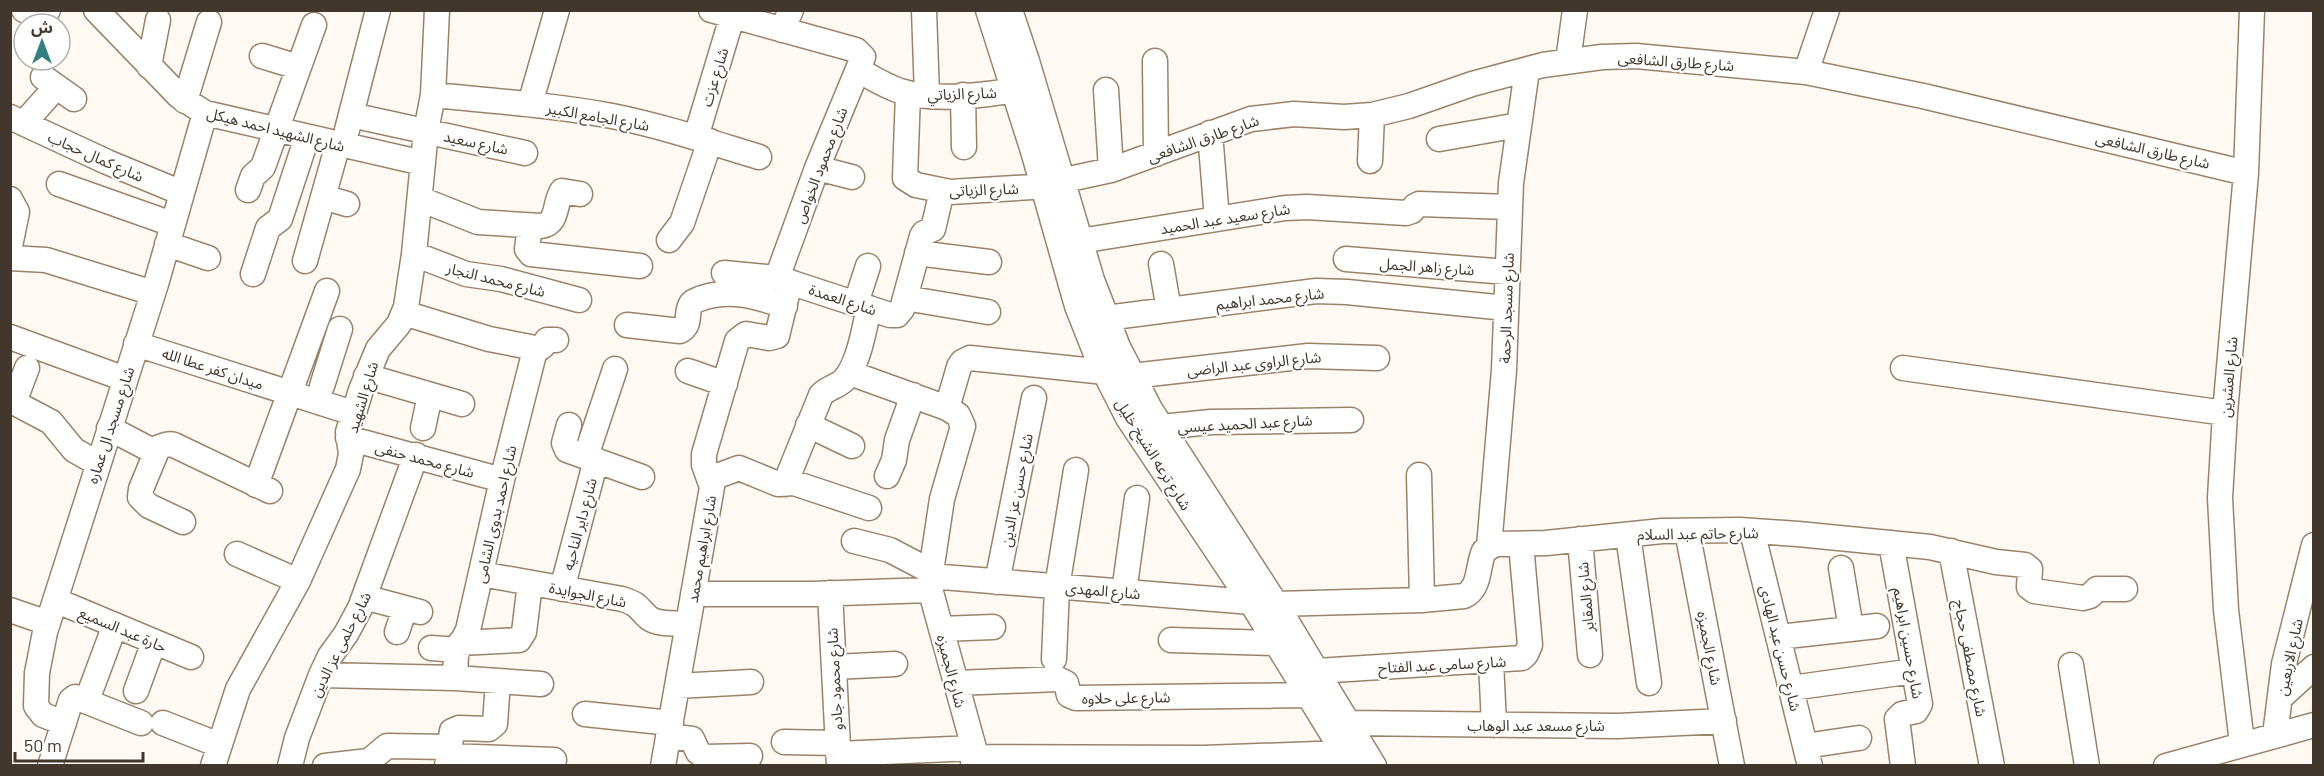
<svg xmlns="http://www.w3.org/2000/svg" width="2324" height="776" viewBox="0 0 2324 776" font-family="Barlow,'Noto Sans Arabic',sans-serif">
<rect width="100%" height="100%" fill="#fff9f4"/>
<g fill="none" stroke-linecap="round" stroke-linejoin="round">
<g stroke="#9b836a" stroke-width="27">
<path id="minor" d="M24 10 34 14 48 10
M96 10 179 96 205 113 423 163
M711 10 856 50 863 57 817 168 777 278
M924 10 927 96
M988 10 1033 151 1077 306 1098 359 1128 418 1251 602 1352 766
M1010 10 1027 61 1092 280 1118 347 1150 409 1276 604 1374 766
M782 30 791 10
M262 56 298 67
M1155 61 1156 154
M1568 61 1575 10
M149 66 158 20
M858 70C871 77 885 86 900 91 936 102 992 95 1029 87
M1806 72 1827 10
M43 77 74 99
M1106 90 1111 170
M908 93 905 178 916 185 950 192 1032 187 1111 170 1251 119 1294 114 1344 117 1372 115 1409 106 1472 84 1543 65 1602 57 1636 56 1806 72 1923 96 2246 173
M433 95C493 101 553 105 612 116 662 126 710 142 759 157
M963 95 964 147
M185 101 209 22
M530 104 557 10
M351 115 525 153
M10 117 107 162 182 193
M24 123 56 87
M347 130 378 10
M1210 133 1217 219
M696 137 732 17
M1439 139 1519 125
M1370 161 1372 115
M817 168 852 177
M59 184 172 224
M248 190 253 176 263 167 314 25
M323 197 347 204
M10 199 17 212 10 246
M420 199 478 222 541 226C559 223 554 203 562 191L580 194
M530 226 527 249 531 254 640 266
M669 240 682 223 710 141
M1080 241 1285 208 1307 207 1406 213 1412 211 1415 206 1419 204 1510 207
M167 244 208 258
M917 253 989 262
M414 254 466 274 501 279 579 300
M10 258 46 260 153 293
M1346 259 1507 272
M305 261 338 144
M1161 264 1169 310
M724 273 777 278 890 315H897L902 309 922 236 924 233 933 229 942 191
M253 274 268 228 280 219 307 137
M905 298 988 312
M856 303 868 266
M404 313 489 339 530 347 535 350
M1106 318 1316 291 1347 292 1506 308
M627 325 680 331C691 325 686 315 690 306 692 301 697 300 702 298 731 288 757 297 785 306
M10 337 125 379
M136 344 353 413
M535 350 542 347 547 340H556
M27 368 16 397 17 404 51 422 74 450 97 463
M1903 368 2225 413
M688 371 725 384
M850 373 947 408 958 415 963 426 942 499 929 585 974 748 973 766
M366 376 462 404
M1132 376 1308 356 1377 358
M322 386 340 329
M947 408 959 367 962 362 970 358 1105 372
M569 425 564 443 567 450 642 477
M808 425 852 446
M109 428 149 449C159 450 165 442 174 445L270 491
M423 428 430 395
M1148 434 1161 427 1211 422 1351 420
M348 438 502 480
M158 448 141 489 140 497 149 506 183 522
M586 456 615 369
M709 475H720L739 468 778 484 794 483 869 508
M1419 475 1422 600
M887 476 894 460 897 440 913 395
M785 484 821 395C827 388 837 387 844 380 859 364 864 329 869 308
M256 485 327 291
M1687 531 1732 766
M1752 531 1810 766
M1628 535 1649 683
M1580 539 1590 655
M854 541 890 550 930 571
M1891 543 1920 704 1916 711 1902 714 1897 719 1903 766
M1489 547 1504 370 1511 183 1527 70
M1951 551 1992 766
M237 554 298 581
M1841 568 1851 629
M481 574 622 599C641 605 637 608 649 618 658 625 676 623 687 624
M930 576 1276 604 1422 600 1464 596C1481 588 1477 566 1484 551L1495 544 1546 543 1662 531 1740 530 1798 534 1930 547 1996 562 2025 565 2030 569 2029 587 2034 591 2083 598 2090 596 2097 589H2125
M997 582 1034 398
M562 589 596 460
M1124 592 1137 498
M830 593 839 766
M693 594H811L930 590
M364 597 420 612
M55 600 191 657
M10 610 48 623
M941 629 993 627
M397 632 405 608
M1778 637 1877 626
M1171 640 1276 643
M460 643 519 640 524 632 530 583
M431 648 458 650
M1054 659 1057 587 1076 470
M1491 661 1494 725
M2071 665 2087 766
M834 667 895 664
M1317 671 1522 658 1526 654 1530 645 1521 544
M321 675 455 678 541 684
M455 678 456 654 468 630 502 480 535 350
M956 683 1058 679 1066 683 1069 695 1076 698 1308 695
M677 686 751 682
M1791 688 1914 671
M136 691 154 642
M2280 698 2314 667
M87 700 115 625
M585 714 671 723
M64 723 43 715 36 706 37 673 45 632 156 284 205 113
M163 723 219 745
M1349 723 1618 726 1724 721
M2275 735 2284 664 2314 545
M668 736 692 739 698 752 705 757 750 756
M784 742 838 743
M2242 743 2226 610 2220 498 2225 413 2246 173 2252 10
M1805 746 1859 738
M838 754 974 748
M448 756 554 760
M974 757 1204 758 1344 753
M50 766 71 700 75 697 141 723
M213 766 238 689 298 581 348 469 351 454 348 432 361 390 378 349 399 324 406 307 414 254 426 131 433 95 437 10
M290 766 297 738 321 675 330 656 346 634 360 608 416 455
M325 766 369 761 387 746 449 747
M447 766 452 731 459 728 489 729 495 724 498 681
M663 766 712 487 704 465V454L737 341 746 334 769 338 777 336 790 282
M2166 766 2314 725"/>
</g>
<use href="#minor" stroke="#fff" stroke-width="24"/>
</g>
<g text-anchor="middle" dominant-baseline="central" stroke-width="4.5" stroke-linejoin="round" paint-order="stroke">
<g font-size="15" fill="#41372c" stroke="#fff">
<text transform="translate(1676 61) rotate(4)">شارع طارق الشافعى</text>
<text transform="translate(714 77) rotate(-73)">شارع عزت</text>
<text transform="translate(962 93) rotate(-2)">شارع الزياتي</text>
<text transform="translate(598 116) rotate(10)">شارع الجامع الكبير</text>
<text transform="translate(276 129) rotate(14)">شارع الشهيد احمد هيكل</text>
<text transform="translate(1203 138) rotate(-19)">شارع طارق الشافعى</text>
<text transform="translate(476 142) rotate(12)">شارع سعيد</text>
<text transform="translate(2153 150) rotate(13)">شارع طارق الشافعى</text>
<text transform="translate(96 156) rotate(24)">شارع كمال حجاب</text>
<text transform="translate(820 165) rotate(-69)">شارع محمود الخواص</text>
<text transform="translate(984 189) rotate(-2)">شارع الزياتى</text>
<text transform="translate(1225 218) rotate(-9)">شارع سعيد عبد الحميد</text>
<text transform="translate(1427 266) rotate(4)">شارع زاهر الجمل</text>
<text transform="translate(496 279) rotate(14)">شارع محمد النجار</text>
<text transform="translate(1270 298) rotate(-6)">شارع محمد ابراهيم</text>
<text transform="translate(843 299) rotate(18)">شارع العمدة</text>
<text transform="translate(1506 308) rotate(-88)">شارع مسجد الرحمة</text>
<text transform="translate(1254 363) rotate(-6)">شارع الراوى عبد الراضى</text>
<text transform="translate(213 368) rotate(18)">ميدان كفر عطا الله</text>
<text transform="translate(2228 377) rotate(-85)">شارع العشرين</text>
<text transform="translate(362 397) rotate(-73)">شارع الشهيد</text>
<text transform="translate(1245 423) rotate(-3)">شارع عبد الحميد عيسي</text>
<text transform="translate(110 425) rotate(-72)">شارع مسجد ال عماره</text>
<text transform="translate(1154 454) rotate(58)">شارع ترعه الشيخ خليل</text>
<text transform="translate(425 459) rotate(15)">شارع محمد حنفى</text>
<text transform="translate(1016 490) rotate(-79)">شارع حسن عز الدين</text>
<text transform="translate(495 514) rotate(-77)">شارع احمد بدوى الشامى</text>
<text transform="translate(579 524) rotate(-75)">شارع داير الناحيه</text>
<text transform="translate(1698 533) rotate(-1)">شارع حاتم عبد السلام</text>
<text transform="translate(701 549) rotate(-80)">شارع ابراهيم محمد</text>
<text transform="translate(1103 590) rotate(5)">شارع المهدى</text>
<text transform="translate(588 594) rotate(11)">شارع الجوايدة</text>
<text transform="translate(1585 597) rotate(-95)">شارع المقابر</text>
<text transform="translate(123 629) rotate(23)">حارة عبد السميع</text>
<text transform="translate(1909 643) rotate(80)">شارع حسين ابراهيم</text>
<text transform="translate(340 644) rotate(-63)">شارع حلمى عز الدين</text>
<text transform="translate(1710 648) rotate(79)">شارع الجميزه</text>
<text transform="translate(1781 648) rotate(76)">شارع حسن عبد الهادى</text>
<text transform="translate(2289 657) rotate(-78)">شارع الاربعين</text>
<text transform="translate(1971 658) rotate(79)">شارع مصطفى حجاج</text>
<text transform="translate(1442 664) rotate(-3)">شارع سامى عبد الفتاح</text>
<text transform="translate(952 671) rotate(75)">شارع الجميزه</text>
<text transform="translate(834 679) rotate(-93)">شارع محمود جادو</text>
<text transform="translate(1126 697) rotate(-1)">شارع على حلاوه</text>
<text x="1536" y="725">شارع مسعد عبد الوهاب</text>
</g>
</g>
<rect width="2324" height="776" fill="none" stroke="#41372c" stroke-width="24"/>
<g transform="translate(42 42)"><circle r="28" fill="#ffffff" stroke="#b3afab" stroke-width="1.5"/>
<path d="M0-4.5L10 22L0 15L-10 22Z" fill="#367f81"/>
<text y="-9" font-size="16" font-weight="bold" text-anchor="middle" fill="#41372c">ش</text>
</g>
<path d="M15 752v9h128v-9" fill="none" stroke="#41372c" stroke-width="3"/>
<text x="24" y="752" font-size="18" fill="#41372c" stroke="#ffffff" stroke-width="4.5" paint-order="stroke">50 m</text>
</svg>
